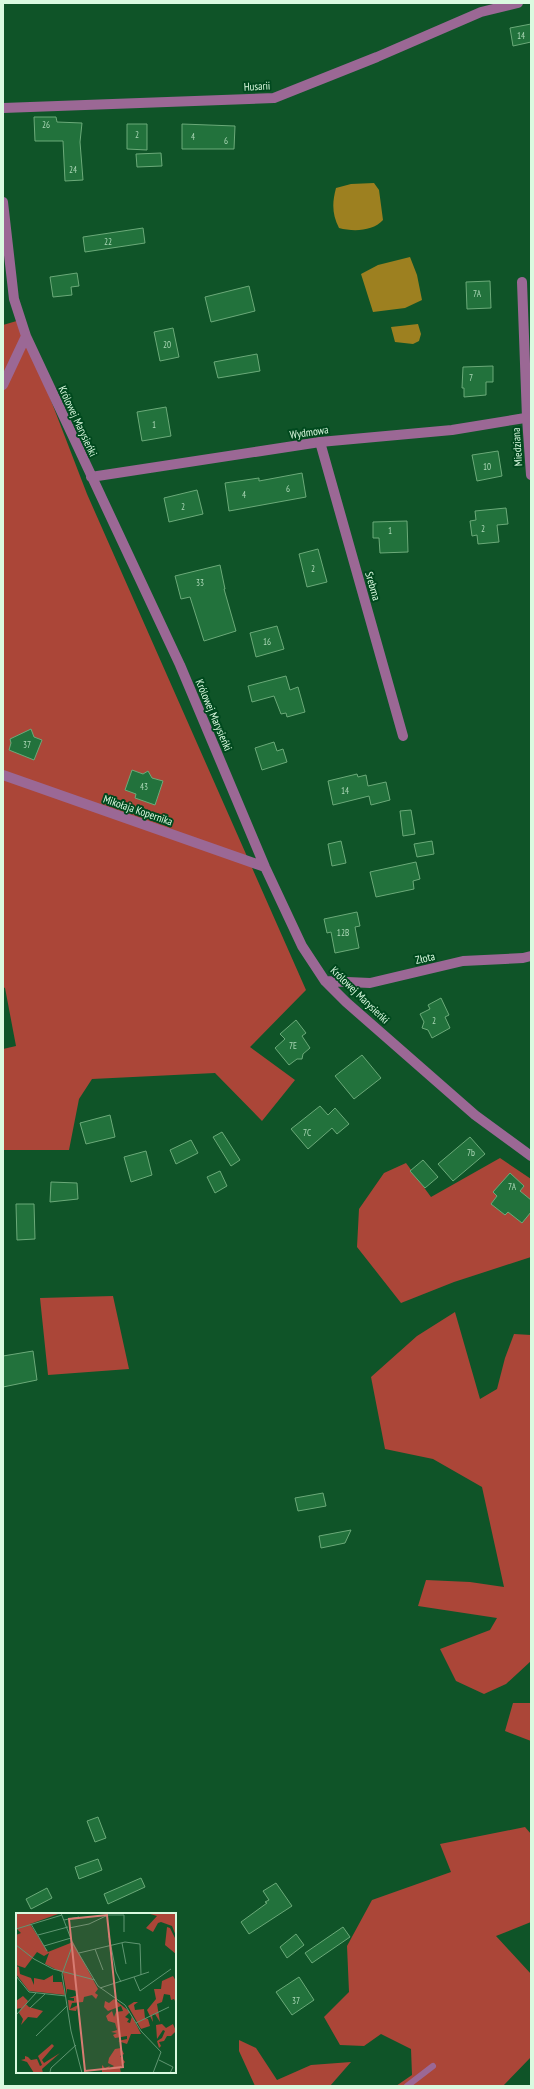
<svg xmlns="http://www.w3.org/2000/svg" width="534" height="2089" viewBox="0 0 534 2089" font-family="'PT Sans Narrow',sans-serif">
<rect width="100%" height="100%" fill="#0f5428"/>
<path fill="#ab4638" d="M20 320 87 494 306 990 250 1047 295 1080 262 1121 215 1073 92 1079 79 1099 69 1150H3V1049L16 1046 5 988 3 987V325Z
M500 1158 531 1179V1257L454 1282 401 1303 357 1247 359 1209 384 1173 406 1163 431 1197Z
M113 1296 129 1369 48 1375 40 1298Z
M455 1312 480 1399 497 1389 505 1358 514 1334 531 1335V1661L506 1684 484 1694 456 1681 440 1649 490 1630 497 1618 418 1606 426 1580 470 1582 504 1587 482 1487 433 1459 385 1449 371 1377 417 1336Z
M513 1703H531V1741L505 1731Z
M525 1827 531 1834V1922L496 1936 531 1974V2057L503 2086H396L412 2075 411 2049 381 2034 364 2046 340 2045 324 2017 349 1992 347 1946 372 1900 451 1872 440 1844Z
M239 2040 256 2048 277 2080 311 2065 351 2062 330 2086H255L239 2051Z"/>
<path fill="#9d8020" d="M374 183 379 190 383 220C373 231 354 232 339 228 332 214 332 203 336 188L351 184Z
M410 257 417 275 422 300 405 308 373 312 361 274 378 265Z
M418 324 421 334 419 341 413 344 395 342 391 327Z"/>
<path fill="#22723c" stroke="#6baa79" d="M531 24V42L513 46 510 28Z
M34 117H56L57 122 82 123 80 142 83 180 65 181 63 141H35Z
M127 124H147V150L127 149Z
M182 124 235 126 234 149H182Z
M161 153 162 166 137 167 136 154Z
M143 228 145 243 85 252 83 237Z
M77 273 79 286 71 287 72 295 53 297 50 277Z
M490 281 491 308 467 309 466 282Z
M249 286 255 311 211 322 205 297Z
M173 328 179 357 160 361 154 332Z
M257 354 260 371 218 378 214 362Z
M493 366V382H486V395L464 397V388H462L463 367Z
M166 407 171 436 142 441 137 412Z
M498 451 502 476 477 481 472 455Z
M302 473 306 497 229 511 225 483 259 478V481Z
M197 490 203 514 169 522 164 498Z
M506 508 508 524 497 525 499 542 478 544 477 535 472 536 470 521 476 520 475 511Z
M407 521 408 552 380 553 379 538H373V522Z
M318 549 327 582 307 587 299 554Z
M220 565 225 589H224L236 631 204 641 190 597 181 599 175 576Z
M277 626 284 649 256 657 250 633Z
M286 676 290 690 298 687 305 712 287 717 286 713 281 714 274 696 252 702 248 686Z
M31 729 34 737 42 740 34 760 9 750 11 743 10 739Z
M274 742 277 751 283 749 287 762 262 770 255 748Z
M132 770 143 774 148 771 152 778 163 781 155 805 135 798 136 794 125 790Z
M357 774 358 777 366 775 368 786 386 782 390 800 371 805 369 796 333 805 328 781Z
M411 810 415 834 403 836 400 811Z
M341 841 346 863 332 866 328 844Z
M432 841 434 854 417 857 414 844Z
M416 862 420 879 413 881 414 889 376 897 370 872Z
M357 912 360 926 355 927 359 948 335 953 331 932 327 933 324 919Z
M441 998 449 1015 445 1017 450 1028 432 1038 428 1030 422 1028 424 1022 420 1014 430 1009 428 1005Z
M296 1020 306 1033 302 1036 310 1048 303 1054 302 1059H297L289 1065 275 1048 285 1039 280 1034Z
M362 1055 381 1078 354 1099 335 1076Z
M320 1106 328 1115 335 1108 349 1124 337 1134 332 1128 308 1149 291 1129Z
M110 1115 115 1137 86 1144 80 1123Z
M222 1132 240 1160 231 1166 213 1137Z
M470 1137 485 1154 453 1181 438 1164Z
M191 1140 198 1153 176 1164 170 1150Z
M146 1151 152 1175 131 1182 124 1157Z
M423 1160 438 1177 425 1188 410 1171Z
M220 1171 227 1186 215 1193 207 1177Z
M510 1173 524 1186 520 1191 531 1200V1212L522 1223 508 1212 505 1215 491 1204 497 1196 493 1192Z
M51 1182 77 1183 78 1199 50 1202Z
M16 1204H34L35 1239 17 1240Z
M33 1351 37 1380 3 1387V1356Z
M323 1493 326 1506 298 1511 295 1498Z
M351 1530 345 1543 321 1548 319 1536Z
M98 1817 106 1838 95 1842 87 1821Z
M98 1859 102 1870 79 1879 75 1867Z
M141 1878 145 1887 108 1904 104 1894Z
M276 1883 292 1906 249 1934 241 1922 267 1903 265 1902 269 1900 263 1891Z
M47 1888 52 1898 31 1909 26 1899Z
M343 1927 350 1937 312 1963 305 1953Z
M296 1934 304 1945 287 1958 280 1947Z
M299 1977 314 2000 292 2015 276 1992Z"/>
<g fill="none" stroke-linecap="round" stroke-linejoin="round">
<path stroke="#9b6895" stroke-width="6" d="M407 2086 433 2066"/>
<path stroke="#9b6895" stroke-width="10" d="M3 108 274 98 377 57 481 12 518 3
M3 202 14 299 26 336 180 665 265 867 302 946 325 981 346 1002 475 1115 531 1156
M522 282 527 418 531 475
M3 385 26 336
M320 442 403 736
M91 477 320 442 452 430 531 417
M3 775 265 867
M325 981 370 983 463 961 523 958 531 956"/>
</g>
<g text-anchor="middle" dominant-baseline="central" stroke-width="4" stroke-linejoin="round" paint-order="stroke">
<g font-size="9" fill="#acd8b7">
<text x="521" y="35">14</text>
<text x="46" y="124">26</text>
<text x="137" y="134">2</text>
<text x="193" y="136">4</text>
<text x="226" y="140">6</text>
<text x="73" y="169">24</text>
<text x="108" y="241">22</text>
<text x="477" y="293">7A</text>
<text x="167" y="344">20</text>
<text x="471" y="377">7</text>
<text x="154" y="424">1</text>
<text x="487" y="466">10</text>
<text x="288" y="488">6</text>
<text x="244" y="494">4</text>
<text x="183" y="506">2</text>
<text x="483" y="528">2</text>
<text x="390" y="530">1</text>
<text x="313" y="568">2</text>
<text x="200" y="582">33</text>
<text x="267" y="641">16</text>
<text x="27" y="744">37</text>
<text x="144" y="786">43</text>
<text x="345" y="790">14</text>
<text x="343" y="932">12B</text>
<text x="434" y="1020">2</text>
<text x="293" y="1045">7E</text>
<text x="307" y="1132">7C</text>
<text x="471" y="1152">7b</text>
<text x="512" y="1186">7A</text>
<text x="296" y="2000">37</text>
</g>
<g font-size="11" fill="#dafae0" stroke="#00491e">
<text transform="translate(257 86) rotate(-3)">Husarii</text>
<text transform="translate(78 421) rotate(65)">Królowej Marysieńki</text>
<text transform="translate(309 432) rotate(-8)">Wydmowa</text>
<text transform="translate(517 447) rotate(-94)">Miedziana</text>
<text transform="translate(373 586) rotate(74)">Srebrna</text>
<text transform="translate(214 715) rotate(67)">Królowej Marysieńki</text>
<text transform="translate(138 810) rotate(19)">Mikołaja Kopernika</text>
<text transform="translate(425 958) rotate(-13)">Złota</text>
<text transform="translate(360 995) rotate(44)">Królowej Marysieńki</text>
</g>
</g>
<g transform="translate(16 1913)">
<rect width="160" height="160" fill="#0f5428"/>
<path d="M0 0H45L14 11 32 39 57 29 82 76 79 80 82 82 80 86 76 82 68 84 67 89 56 90 54 96 62 92 60 98 53 97 52 87 58 88V85H53L62 82 61 78 51 76V82L47 60 29 51 33 40 28 43 21 39 9 55 0 52V22L5 20 0 15ZM131 0H160V23L156 13 145 9 142 10 137 19 130 15 141 3ZM151 14 154 15 160 27V41L149 32ZM0 53 3 54 4 61 15 65 18 72V65L28 67 37 62V69H46L49 82 13 78 0 61ZM157 63 160 68V90L158 86 155 87 154 82 148 81 146 89 141 91 144 109 139 101 136 102 137 109 131 97 140 86 138 76H145L146 68ZM7 83 12 88 10 91 13 94 27 98 21 105 12 104 5 112 7 106 3 100 5 95 0 96V88ZM98 86 114 99 109 104 113 106 111 109 114 110 116 103 125 121H115L111 131 102 128 111 126V123L99 125 97 122 101 120 95 119 101 117 99 110 92 108 90 103 96 98 98 104 100 99 107 98 105 93 92 98 88 94 89 88 93 90ZM118 89H122L118 92 119 97 128 96 129 105 132 106 134 113 125 116 112 93ZM146 111 150 115 157 111 160 118 155 123H151L148 128 143 129 145 133 143 135 141 128 146 125 149 118 147 117 141 126 140 112ZM36 131 38 133 26 147 28 150 44 140 26 156 27 160H18L11 149 5 147 9 146V143L12 144 15 147 21 146 24 153 26 152 22 143ZM105 135 108 141 104 143 109 149 104 155 105 160H86V152L89 155 94 153 91 157 98 153 92 150 93 145 99 136Z" fill="#ab4638"/>
<path fill="none" stroke="#609672" stroke-width="1" d="M45 0 57 31 82 73 109 92 125 118 145 139 137 160M48 7 63 4M15 11 31 38M53 15 73 11 92 2H108V19M0 16 46 2M22 22 52 14M93 23 100 59 105 69M106 30 110 51M57 31 46 61 55 118 66 160M0 32 18 46 37 56 79 67M28 33 55 25M79 36 87 57M63 40 109 29 124 31 125 62M0 63 13 79 50 83M118 64 124 78 155 56M84 75 133 59M14 95 29 81M0 102 20 80M120 110 153 94M20 123 51 93M143 147 157 154 154 160M34 159 35 155 60 132"/>
<path fill="#d87c72" fill-opacity="0.15" stroke="#d87c72" stroke-width="2" d="M91 2 107 154 69 158 53 6Z"/>
<rect width="160" height="160" fill="none" stroke="#dafae0" stroke-width="2"/>
</g>
<rect width="534" height="2089" fill="none" stroke="#dafae0" stroke-width="8"/>
</svg>
